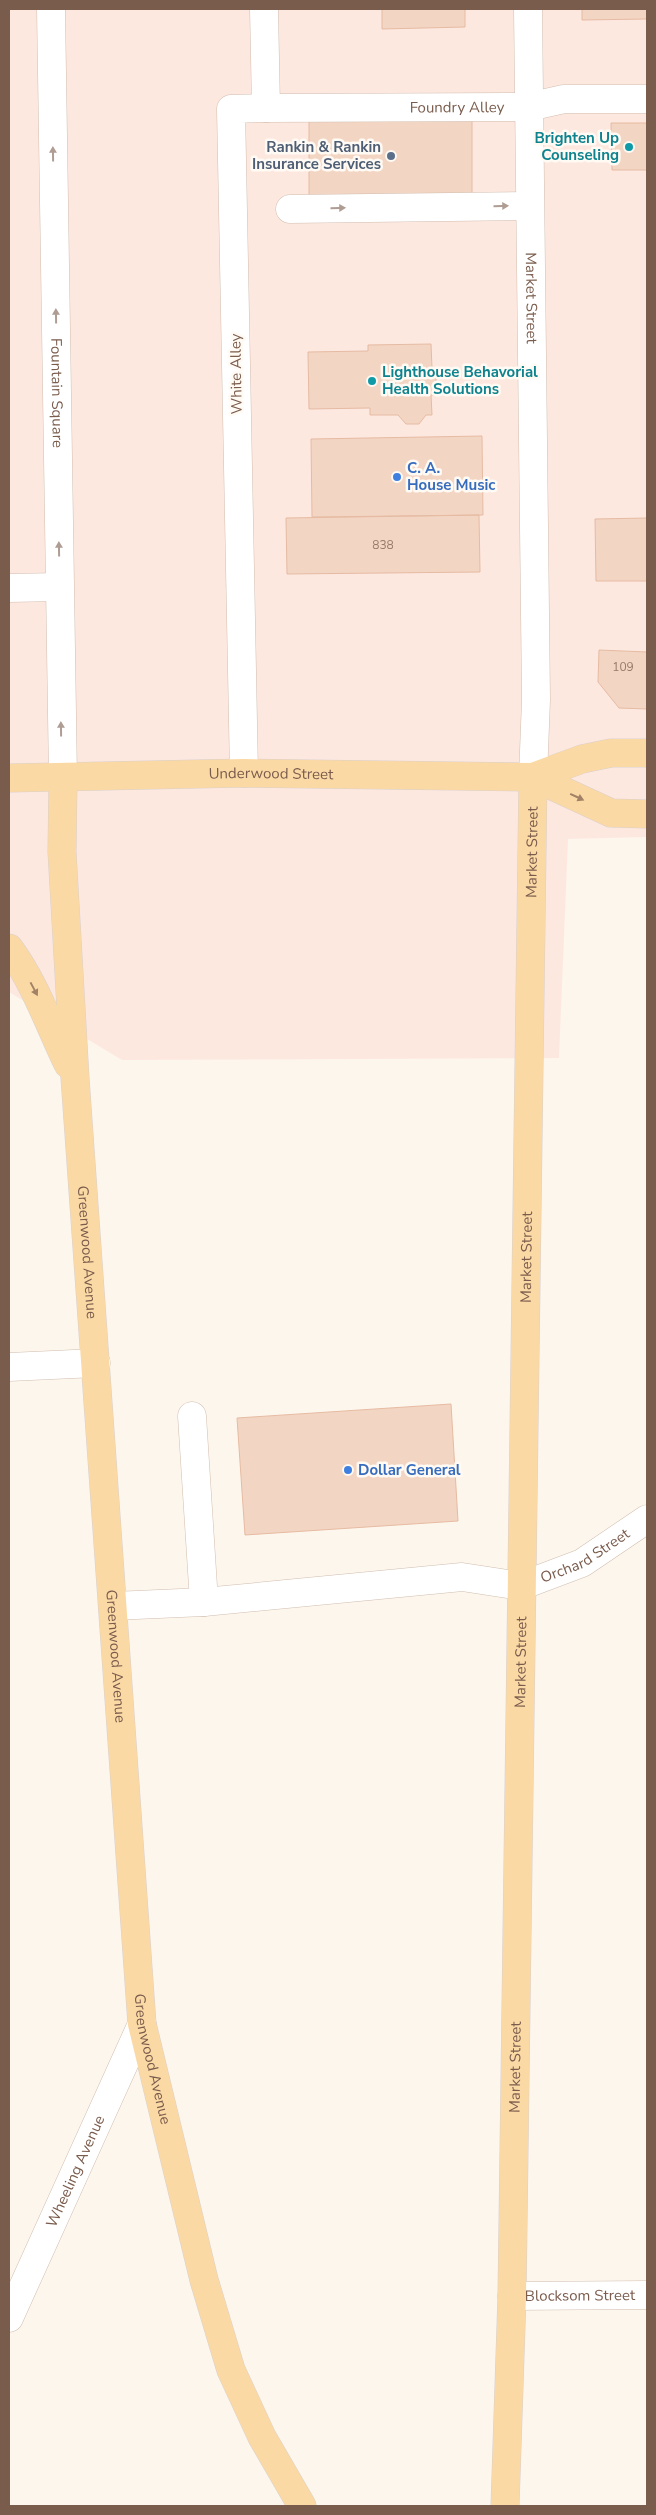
<svg xmlns="http://www.w3.org/2000/svg" width="656" height="2515" viewBox="0 0 656 2515" font-family="'Nunito Sans',sans-serif">
<rect width="100%" height="100%" fill="#fdf6ec"/>
<path fill="#fde8e0" d="M9 9H647V837L568 839 559 1058 122 1060 9 992Z"/>
<path fill="#f3d5c3" stroke="#e6bba3" d="M382 9H465V27L382 29Z
M582 9H647V19L582 20Z
M472 115V195L309 196V116Z
M611 123H647V170H612Z
M431 344 432 368H436V395H431L432 415H426L419 424H406L398 415H370V408L309 409 308 352 368 351V345Z
M482 436 483 515 312 517 311 439Z
M479 515 480 572 287 574 286 518Z
M647 518V581H596L595 519Z
M599 650 647 652V709L619 708 598 682Z
M451 1404 458 1521 245 1535 237 1418Z"/>
<g fill="none" stroke-linecap="round" stroke-linejoin="round">
<g stroke="#d1beb0" stroke-width="29">
<g id="minor">
<path id="s1" d="M51 9 63 778"/>
<path id="s2" d="M528 9 536 700 533 777"/>
<path id="s3" d="M266 108 528 107 564 99H647"/>
<path d="M290 209 529 206"/>
<path d="M9 588 59 587"/>
<path d="M244 773 231 109 266 108 264 9"/>
<path d="M9 1367 96 1363"/>
<path d="M192 1416 204 1602"/>
<path id="s4" d="M113 1606 204 1602 462 1577 521 1586 582 1563 647 1519"/>
<path id="s5" d="M512 2296 647 2295"/>
<path id="s6" d="M9 2318 142 2024"/>
</g>
</g>
<g stroke="#dad1cd" stroke-width="29">
<g id="major">
<path d="M533 777 611 813 647 814"/>
<path id="s7" d="M9 778 244 773 533 777 582 759 611 753H647"/>
<path id="s8" d="M63 778 62 852 75 1078 142 2024 204 2280 231 2370 262 2437 302 2506"/>
<path d="M9 948C35 983 49 1025 68 1064"/>
<path id="s9" d="M505 2506 512 2296 533 777"/>
</g>
</g>
<use href="#minor" stroke="#fff" stroke-width="28"/>
<use href="#major" stroke="#fbd9a5" stroke-width="28"/>
</g>
<defs><path id="oneway-solid" d="M-6-.8H1V-3.2L6.5 0L1 3.2V.8H-6Z" transform="scale(1.25)"/></defs>
<g fill="#af9d94">
<use href="#oneway-solid" transform="translate(53 154) rotate(-91)"/>
<use href="#oneway-solid" transform="translate(501 206) rotate(-1)"/>
<use href="#oneway-solid" transform="translate(338 208) rotate(-1)"/>
<use href="#oneway-solid" transform="translate(56 316) rotate(-91)"/>
<use href="#oneway-solid" transform="translate(59 549) rotate(-91)"/>
<use href="#oneway-solid" transform="translate(61 729) rotate(-91)"/>
</g>
<g fill="#a18267">
<use href="#oneway-solid" transform="translate(577 797) rotate(25)"/>
<use href="#oneway-solid" transform="translate(34 989) rotate(62)"/>
</g>
<g fill="#0f9aa8" stroke="#fffaf3" stroke-width="2">
<circle cx="629" cy="147" r="5"/>
<circle cx="372" cy="381" r="5"/>
</g>
<circle fill="#5c6f8a" stroke="#fffaf3" stroke-width="2" cx="391" cy="156" r="5"/>
<g fill="#3f7fe0" stroke="#fffaf3" stroke-width="2">
<circle cx="397" cy="477" r="5"/>
<circle cx="348" cy="1470" r="5"/>
</g>
<g text-anchor="middle" dominant-baseline="central" stroke-width="5" stroke-linejoin="round" paint-order="stroke">
<g font-size="12" fill="#987a6a">
<text x="383" y="545">838</text>
<text x="623" y="667">109</text>
</g>
<g font-size="15" fill="#7a5c4d" stroke="#fffaf3">
<text stroke="none"><textPath href="#s3" startOffset="191">Foundry Alley</textPath></text>
<text stroke="none"><textPath href="#s2" startOffset="289">Market Street</textPath></text>
<text transform="translate(236 374) rotate(-91)">White Alley</text>
<text stroke="none"><textPath href="#s1" startOffset="384">Fountain Square</textPath></text>
<text stroke="none"><textPath href="#s7" startOffset="262">Underwood Street</textPath></text>
<text stroke="none"><textPath href="#s9" startOffset="1654">Market Street</textPath></text>
<text stroke="none"><textPath href="#s8" startOffset="475">Greenwood Avenue</textPath></text>
<text stroke="none"><textPath href="#s9" startOffset="1249">Market Street</textPath></text>
<text stroke="none"><textPath href="#s4" startOffset="481">Orchard Street</textPath></text>
<text stroke="none"><textPath href="#s8" startOffset="880">Greenwood Avenue</textPath></text>
<text stroke="none"><textPath href="#s9" startOffset="844">Market Street</textPath></text>
<text stroke="none"><textPath href="#s8" startOffset="1285">Greenwood Avenue</textPath></text>
<text stroke="none"><textPath href="#s9" startOffset="439">Market Street</textPath></text>
<text stroke="none"><textPath href="#s6" startOffset="161">Wheeling Avenue</textPath></text>
<text stroke="none"><textPath href="#s5" startOffset="68">Blocksom Street</textPath></text>
</g>
<g font-size="15" font-weight="bold" fill="#0d838f" stroke="#fffaf3" text-anchor="end">
<text x="619" y="138">Brighten Up<tspan x="619" dy="17">Counseling</tspan></text>
<text x="382" y="372" text-anchor="start">Lighthouse Behavorial<tspan x="382" dy="17">Health Solutions</tspan></text>
</g>
<g font-size="15" font-weight="bold" fill="#4e5e75" stroke="#fffaf3" text-anchor="end">
<text x="381" y="147">Rankin &amp; Rankin<tspan x="381" dy="17">Insurance Services</tspan></text>
</g>
<g font-size="15" font-weight="bold" fill="#366cbe" stroke="#fffaf3" text-anchor="start">
<text x="407" y="468">C. A.<tspan x="407" dy="17">House Music</tspan></text>
<text x="358" y="1470">Dollar General</text>
</g>
</g>
<rect width="656" height="2515" fill="none" stroke="#7a5c4d" stroke-width="20"/>
</svg>
